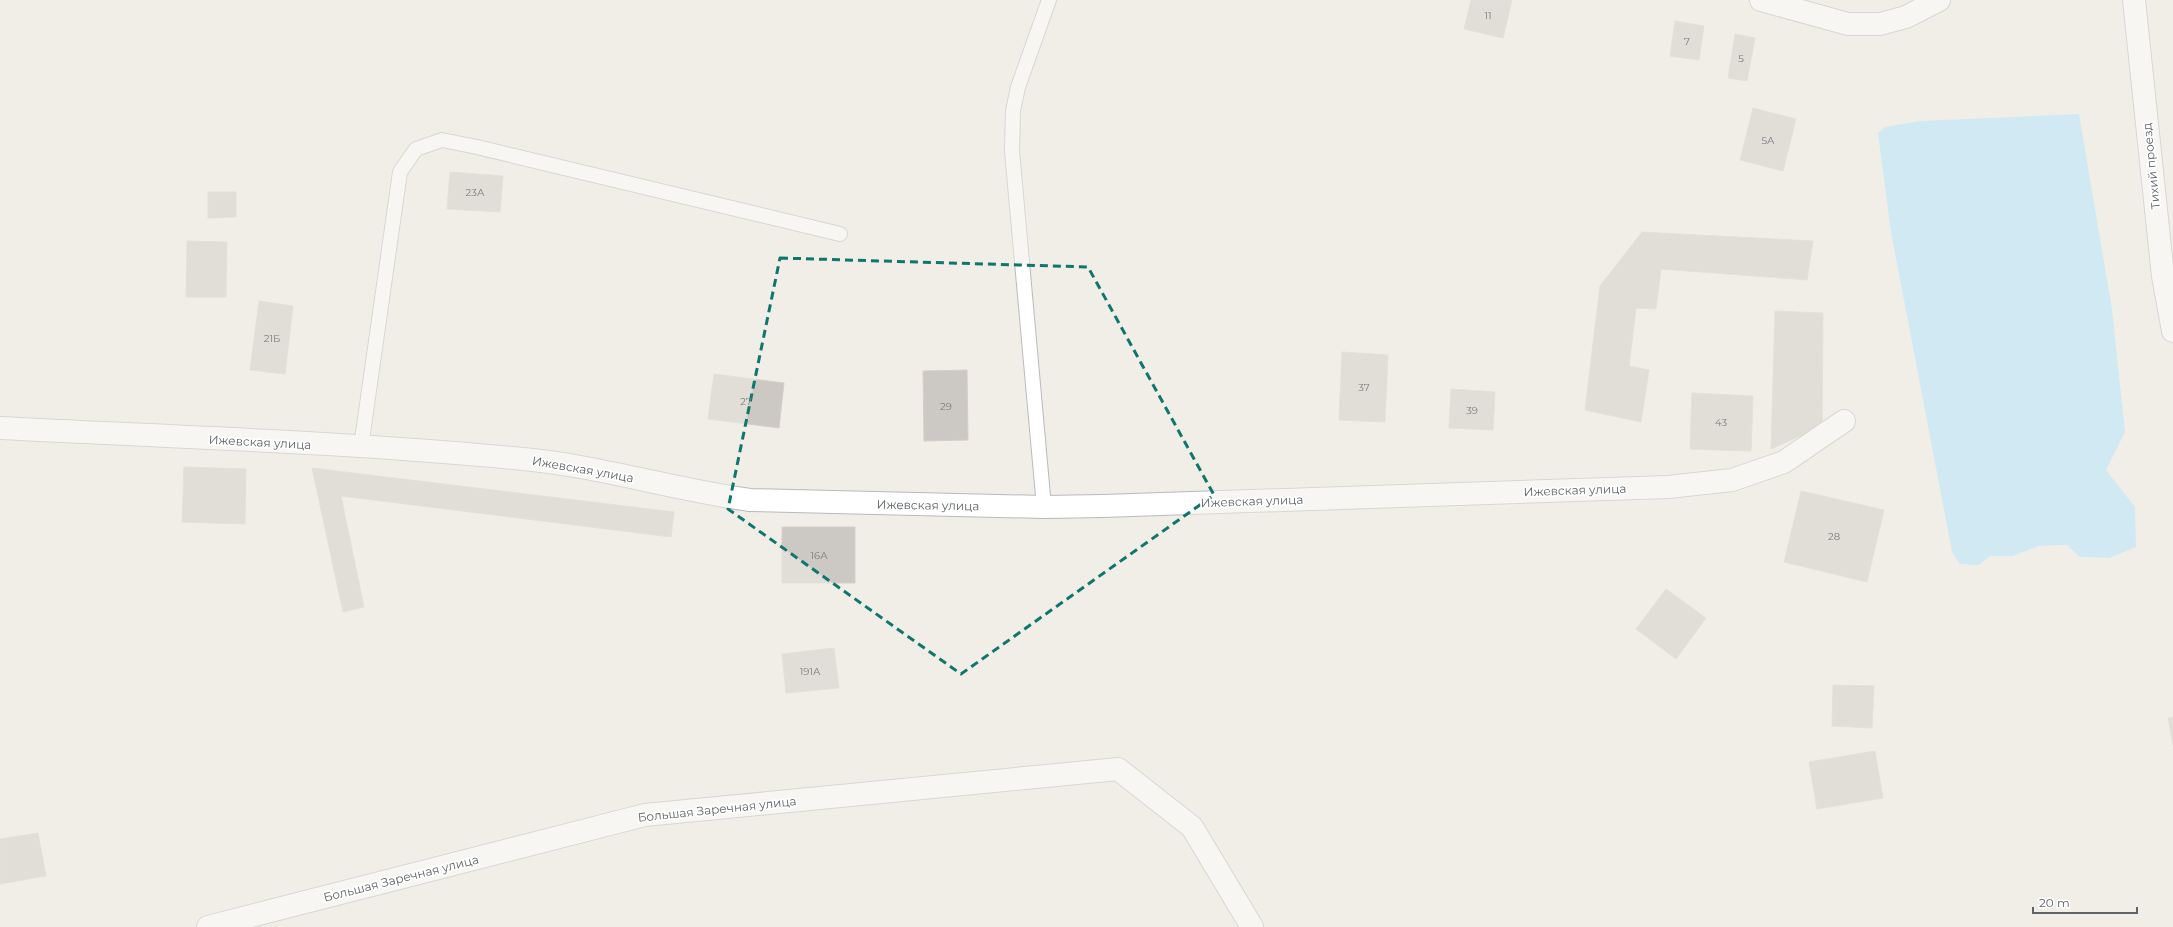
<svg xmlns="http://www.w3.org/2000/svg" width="2173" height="927" viewBox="0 0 2173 927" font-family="Montserrat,sans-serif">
<rect width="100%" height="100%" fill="#f1eee7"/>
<path fill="#aae3ff" d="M2079 114 2112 309 2125 432 2106 470 2135 507 2136 547 2109 558 2080 557 2067 545 2038 546 2013 556H1990L1979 565 1960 564 1952 552 1891 232 1878 133 1885 127 1920 121Z"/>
<path fill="#ccc9c4" stroke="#d7cfc5" d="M1471 0H1512L1503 38 1464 29Z
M1675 21 1704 26 1699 60 1670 56Z
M1735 34 1755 38 1747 81 1728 78Z
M1753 108 1796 119 1783 171 1740 160Z
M450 172 503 176 500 212 447 209Z
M208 192H236V217L208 218Z
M1642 232 1813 241 1807 280 1661 269 1656 309 1636 308 1629 366 1649 370 1641 422 1585 410 1600 286Z
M187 241 227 242 226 297H186Z
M259 301 293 306 285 374 250 370Z
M1775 311 1823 313 1822 426 1771 449Z
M1342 352 1388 355 1385 422 1339 420Z
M967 370 968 440 924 441 923 371Z
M714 374 784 383 779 428 708 419Z
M1451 389 1495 392 1493 430 1449 428Z
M1692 393 1753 396 1751 451 1690 449Z
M184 467 246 469 245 524 182 522Z
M312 468 674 512 671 537 341 496 364 607 343 612Z
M1801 491 1884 510 1867 582 1784 562Z
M782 527H855V583H782Z
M1666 589 1706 618 1676 659 1636 629Z
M834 648 839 688 786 693 782 654Z
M1833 685 1874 686 1872 728 1832 726Z
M2173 717V745L2168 718Z
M1875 751 1883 798 1817 809 1809 762Z
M38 833 46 876 0 884V839Z"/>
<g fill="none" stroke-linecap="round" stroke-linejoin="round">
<g stroke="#b7babe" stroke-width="16">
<path id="lane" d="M361 447 400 172 416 149 442 140 477 147 840 234
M1044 507 1012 151 1013 111 1018 87 1049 0"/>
</g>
<g stroke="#b7babe" stroke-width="24">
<path id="street" d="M1761 0 1848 24H1880L1906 17 1939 0
M2134 0 2163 276 2173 331
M0 428C174 437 349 442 523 459 600 466 674 490 750 500L1044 507 1103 506 1668 487 1732 480 1784 462 1844 421
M208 927 645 815 1118 769 1192 827 1252 927"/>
</g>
<use href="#lane" stroke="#fff" stroke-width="14"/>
<use href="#street" stroke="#fff" stroke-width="22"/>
</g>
<path d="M0 0H2173V927H0ZM780 258 1088 267 1214 495 961 674 728 509Z" fill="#f1eee7" fill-opacity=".55" fill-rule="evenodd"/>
<path fill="none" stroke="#0f766e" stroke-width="3" stroke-dasharray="8 5" stroke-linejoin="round" d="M780 258 1088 267 1214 495 961 674 728 509Z"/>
<g text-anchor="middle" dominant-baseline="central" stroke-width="3.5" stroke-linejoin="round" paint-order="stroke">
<g font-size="10" fill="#7a7d7f">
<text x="1488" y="15">11</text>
<text x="1687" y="41">7</text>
<text x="1741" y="58">5</text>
<text x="1768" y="140">5А</text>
<text x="475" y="192">23А</text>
<text x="272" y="338">21Б</text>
<text x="1364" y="387">37</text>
<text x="746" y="401">27</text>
<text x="946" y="406">29</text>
<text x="1472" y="410">39</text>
<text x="1721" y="422">43</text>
<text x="1834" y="536">28</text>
<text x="819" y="555">16А</text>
<text x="810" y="671">191А</text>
</g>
<g font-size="12" fill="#5e6468" stroke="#fff">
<text transform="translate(2151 166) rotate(-96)">Тихий проезд</text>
<text transform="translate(260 442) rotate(3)">Ижевская улица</text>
<text transform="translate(583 469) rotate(10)">Ижевская улица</text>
<text transform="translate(1575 490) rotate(-2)">Ижевская улица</text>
<text transform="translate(1252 501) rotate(-2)">Ижевская улица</text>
<text transform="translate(928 505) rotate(1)">Ижевская улица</text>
<text transform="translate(717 809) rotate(-6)">Большая Заречная улица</text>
<text transform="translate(401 878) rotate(-14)">Большая Заречная улица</text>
</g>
</g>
<path d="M2033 907v6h104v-6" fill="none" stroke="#5e6468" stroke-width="2"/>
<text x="2039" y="907" font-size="12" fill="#5e6468" stroke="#ffffff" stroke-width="3" paint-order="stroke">20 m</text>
</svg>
